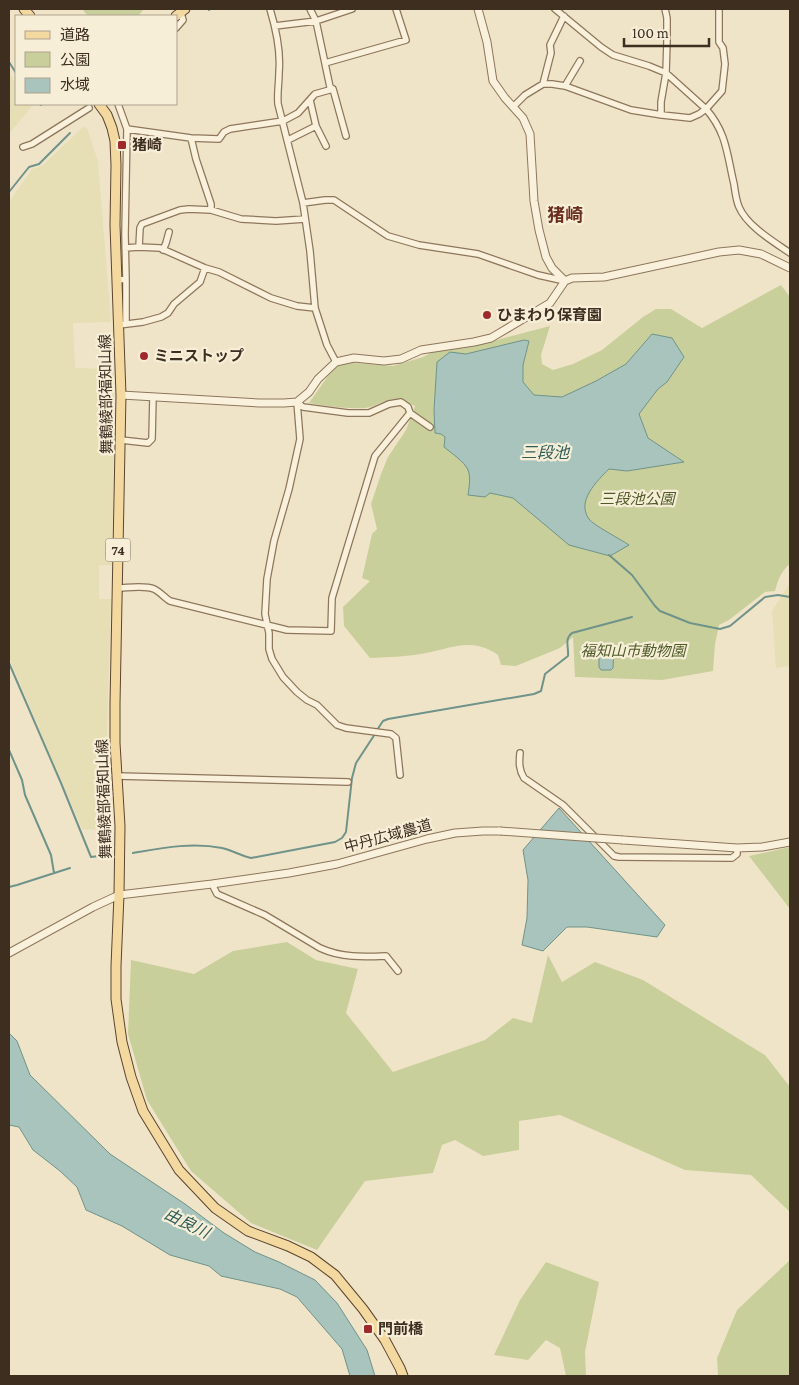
<svg xmlns="http://www.w3.org/2000/svg" width="799" height="1385" viewBox="0 0 799 1385" font-family="'Crimson Pro','Noto Sans JP',serif">
<rect width="100%" height="100%" fill="#f0e4c8"/>
<path fill="#e6deb5" d="M9 73 16 83V104H32L33 105 9 134Z
M83 127 87 128 98 161 111 322 73 323 75 368 114 369V434L112 565H99V599H111L104 830 82 829 9 658V202L32 169 42 166Z
M790 583V666L776 668 772 611Z"/>
<path fill="#c9cf9b" d="M82 9H144L138 16H88Z
M781 285 790 297V564C781 571 778 580 775 591L765 592 729 620 719 625 715 644 713 671 662 680 575 677 573 637 560 648 516 666 501 665 498 655C472 637 453 648 426 653 407 657 389 657 370 658L344 626 343 607 370 581 362 578 372 534 377 529 371 504 381 474 388 457 406 430 415 406C410 404 405 401 401 400 389 396 376 407 364 408 345 409 327 406 309 403L328 376 340 364 354 363 393 366 423 357 436 350 474 346 550 326 541 355 542 364 553 370 573 364 602 350 643 317 656 309H671L702 328Z
M790 847V909L749 856Z
M287 942 316 960 358 969 346 1013 393 1072 485 1040 513 1018 532 1023 548 955 562 982 595 962 643 980 765 1055 790 1087V1212L751 1175 685 1170 560 1115 519 1121V1150L483 1156 455 1140 442 1145 433 1173 365 1181 317 1250 251 1223 191 1171 147 1100 128 1034 131 960 194 974 233 951Z
M790 1260V1376H718L717 1358 737 1310Z
M546 1262 599 1282 585 1352 586 1376H566L560 1348 546 1340 528 1360 494 1355 520 1300Z"/>
<path fill="#a9c4bc" stroke="#6f938a" d="M652 334 672 338 684 357 667 382 658 389 639 414 648 438 684 462 627 471 609 469C597 481 576 501 589 519 593 525 622 540 629 545L610 556 569 545 513 498 490 493 485 497 468 495C469 488 471 477 468 470 465 462 450 452 444 447L445 437 441 434 435 433 434 410 437 362 450 352 466 354 524 340 529 341 523 365V382L534 395 562 397 596 381 626 364Z
M600 646 604 647V649L602 652 604 657H608L611 653 609 649V646H612L614 648 613 668 611 670H601L599 667V648Z
M559 808 665 925 657 937 587 927H567L543 951 522 945 527 918 528 880 523 850Z
M9 1033 17 1041 30 1075 110 1154 185 1204 224 1233 255 1252 279 1262 315 1280 337 1303 367 1350 375 1376H350L342 1349 297 1297 280 1289 221 1276 209 1266 170 1255 122 1226 86 1210 77 1187 60 1171 33 1150 19 1127 9 1125Z"/>
<g fill="none" stroke-linecap="round" stroke-linejoin="round">
<path stroke="#6f938a" stroke-width="2" d="M209 10 210 9
M9 62 16 73
M40 104 41 105
M9 192 29 167 39 164 70 133
M609 555 632 575 655 606 660 611 690 623 720 629 730 626 765 597 778 595 790 597
M9 663 61 783 91 857 107 855
M377 730 383 721 388 719 534 694 541 691 545 674 568 656C569 648 564 639 572 633L632 617
M9 750 22 780 25 795 51 855 54 873
M133 853C162 848 192 842 222 848 232 850 241 856 251 858L335 842 342 838 346 832 352 778 356 763 375 734
M9 887 17 885 70 868"/>
<g stroke="#8d765c" stroke-width="8">
<path id="minor" d="M270 9C276 29 281 51 279 72 279 84 277 92 278 104L303 203 310 251 315 308
M310 9 316 21 330 87 333 89 346 136
M719 9V42L723 48 725 64 722 91 706 109C727 133 727 155 734 184 735 191 736 200 739 207 747 226 774 242 790 253
M275 26 316 21 352 9
M176 28 183 20 180 10
M325 63 406 40 396 9
M543 84 551 53 550 45 564 16
M565 86 580 61
M513 107 525 95 543 84H552L565 86 631 110 662 115 690 118 699 114 706 109 666 73 649 66 613 55 601 47 555 9
M661 115V102L666 73 667 41V18L665 9
M316 126 326 146
M127 129 191 138 219 139 224 132 230 129 283 121 298 113 315 94 333 89
M191 138 196 159 211 204V210
M288 140 316 126 310 100
M23 147 32 144 89 108
M303 203 325 200H334L388 236 419 245 478 254 538 275 565 281
M139 247 140 228 142 224 180 210 189 209 211 210 241 219 276 221 305 219
M125 248 139 247 160 248 205 268 219 272 271 298 297 306 315 308 327 345 336 362
M163 250 166 243 169 232
M126 279V324
M117 280 126 279 125 234 127 129 118 104
M119 325 143 322 161 317 168 313 174 304 200 282 205 268
M297 402 300 439 289 489 274 541 267 579 265 614 269 633V649L272 659 283 677 297 692 307 700 317 705 337 725 346 728 391 734 396 738 400 775
M297 402 303 407 348 413H369L389 404 401 402 408 407 410 413 430 427
M121 440 148 443 152 439 153 397
M117 588C127 588 145 585 154 589 159 591 165 598 170 601L279 628 287 630 331 631 332 598 375 456 410 413
M520 753C519 763 519 770 524 778L563 805 614 856 619 857 729 858H732L737 854V848
M117 776 348 782
M212 884 217 894 265 915 320 948C342 958 363 957 386 956L398 971"/>
</g>
<g stroke="#8d765c" stroke-width="9">
<path id="tertiary" d="M478 9 487 42 493 81 505 98 523 118 530 134 534 201 539 230 546 257 552 268 565 281
M121 395 259 403H284L297 402 309 392 318 379 336 362 354 358 384 361 401 359 421 350 474 342 491 338 550 303 565 281 572 278 604 277 719 252 739 250 761 254 790 268
M623 840 737 848 762 847 790 842
M9 953 93 907 119 895 212 884 289 873 337 864 427 839 455 833 483 831H500"/>
</g>
<g stroke="#5b4430" stroke-width="11">
<path id="primary" d="M24 9 30 16
M176 16 185 9
M99 104 107 115 112 128 115 141 116 165 115 225 121 395 115 704V743L120 826 119 895 116 966V999L122 1042 131 1077 143 1111 179 1170 215 1208 248 1231 288 1246 311 1257 335 1275 363 1309 385 1340 400 1368 403 1376"/>
</g>
<use href="#minor" stroke="#faf1dc" stroke-width="5.5"/>
<use href="#tertiary" stroke="#faf1dc" stroke-width="7"/>
<use href="#primary" stroke="#f3d9a0" stroke-width="9"/>
<g stroke="#8d765c" stroke-width="9" stroke-linecap="butt">
<path id="tertiary-bridge" d="M500 831 623 840"/>
</g>
<use href="#tertiary-bridge" stroke="#faf1dc" stroke-width="7"/>
</g>
<g fill="#9e2a2b" stroke="#f7eed8" stroke-width="2">
<rect x="117" y="140" width="10" height="10" rx="2.5"/>
<circle cx="487" cy="315" r="5"/>
<circle cx="144" cy="356" r="5"/>
<rect x="363" y="1324" width="10" height="10" rx="2.5"/>
</g>
<g text-anchor="middle" dominant-baseline="central" stroke-width="4.5" stroke-linejoin="round" paint-order="stroke">
<rect fill="#f7eed8" stroke="#756857" stroke-width="1" x="105.5" y="538.5" width="25" height="23" rx="4"/>
<g font-size="14" font-weight="bold" fill="#3d2e20">
<text x="118" y="550">74</text>
</g>
<g font-size="15" font-weight="bold" fill="#3d2e20" stroke="#f7eed8" text-anchor="start">
<text x="132" y="145">猪崎</text>
<text x="497" y="315">ひまわり保育園</text>
<text x="154" y="356">ミニストップ</text>
<text x="378" y="1329">門前橋</text>
</g>
<g font-size="15" fill="#3d2e20" stroke="#f7eed8">
<text transform="translate(106 394) rotate(-91)">舞鶴綾部福知山線</text>
<text transform="translate(104 799) rotate(-92)">舞鶴綾部福知山線</text>
<text transform="translate(388 836) rotate(-15)">中丹広域農道</text>
</g>
<g font-size="15" font-style="italic" fill="#4d5a26" stroke="#f7eed8">
<text x="637" y="499">三段池公園</text>
<text x="633" y="651">福知山市動物園</text>
</g>
<g font-size="16" font-style="italic" fill="#2f5d5a" stroke="#f7eed8">
<text x="545" y="452">三段池</text>
<text transform="translate(187 1223) rotate(26)">由良川</text>
</g>
<g font-size="18" font-weight="bold" fill="#6b2e1e" stroke="#f7eed8">
<text x="565" y="215">猪崎</text>
</g>
</g>
<rect width="799" height="1385" fill="none" stroke="#3d2e20" stroke-width="20"/>
<rect x="15" y="15" width="162" height="90" fill="#f7eed8" stroke="#ada18e"/>
<rect x="25" y="31" width="25" height="8" fill="#f3d9a0" stroke="#ada18e"/>
<text x="60" y="40" font-size="15" fill="#3d2e20">道路</text>
<rect x="25" y="52" width="25" height="15" fill="#c9cf9b" stroke="#ada18e"/>
<text x="60" y="65" font-size="15" fill="#3d2e20">公園</text>
<rect x="25" y="78" width="25" height="15" fill="#a9c4bc" stroke="#ada18e"/>
<text x="60" y="90" font-size="15" fill="#3d2e20">水域</text>
<path d="M624 38v8h85v-8" fill="none" stroke="#3d2e20" stroke-width="2.5"/>
<text x="632" y="38" font-size="15" fill="#3d2e20" stroke="#f7eed8" stroke-width="4" paint-order="stroke">100 m</text>
</svg>
